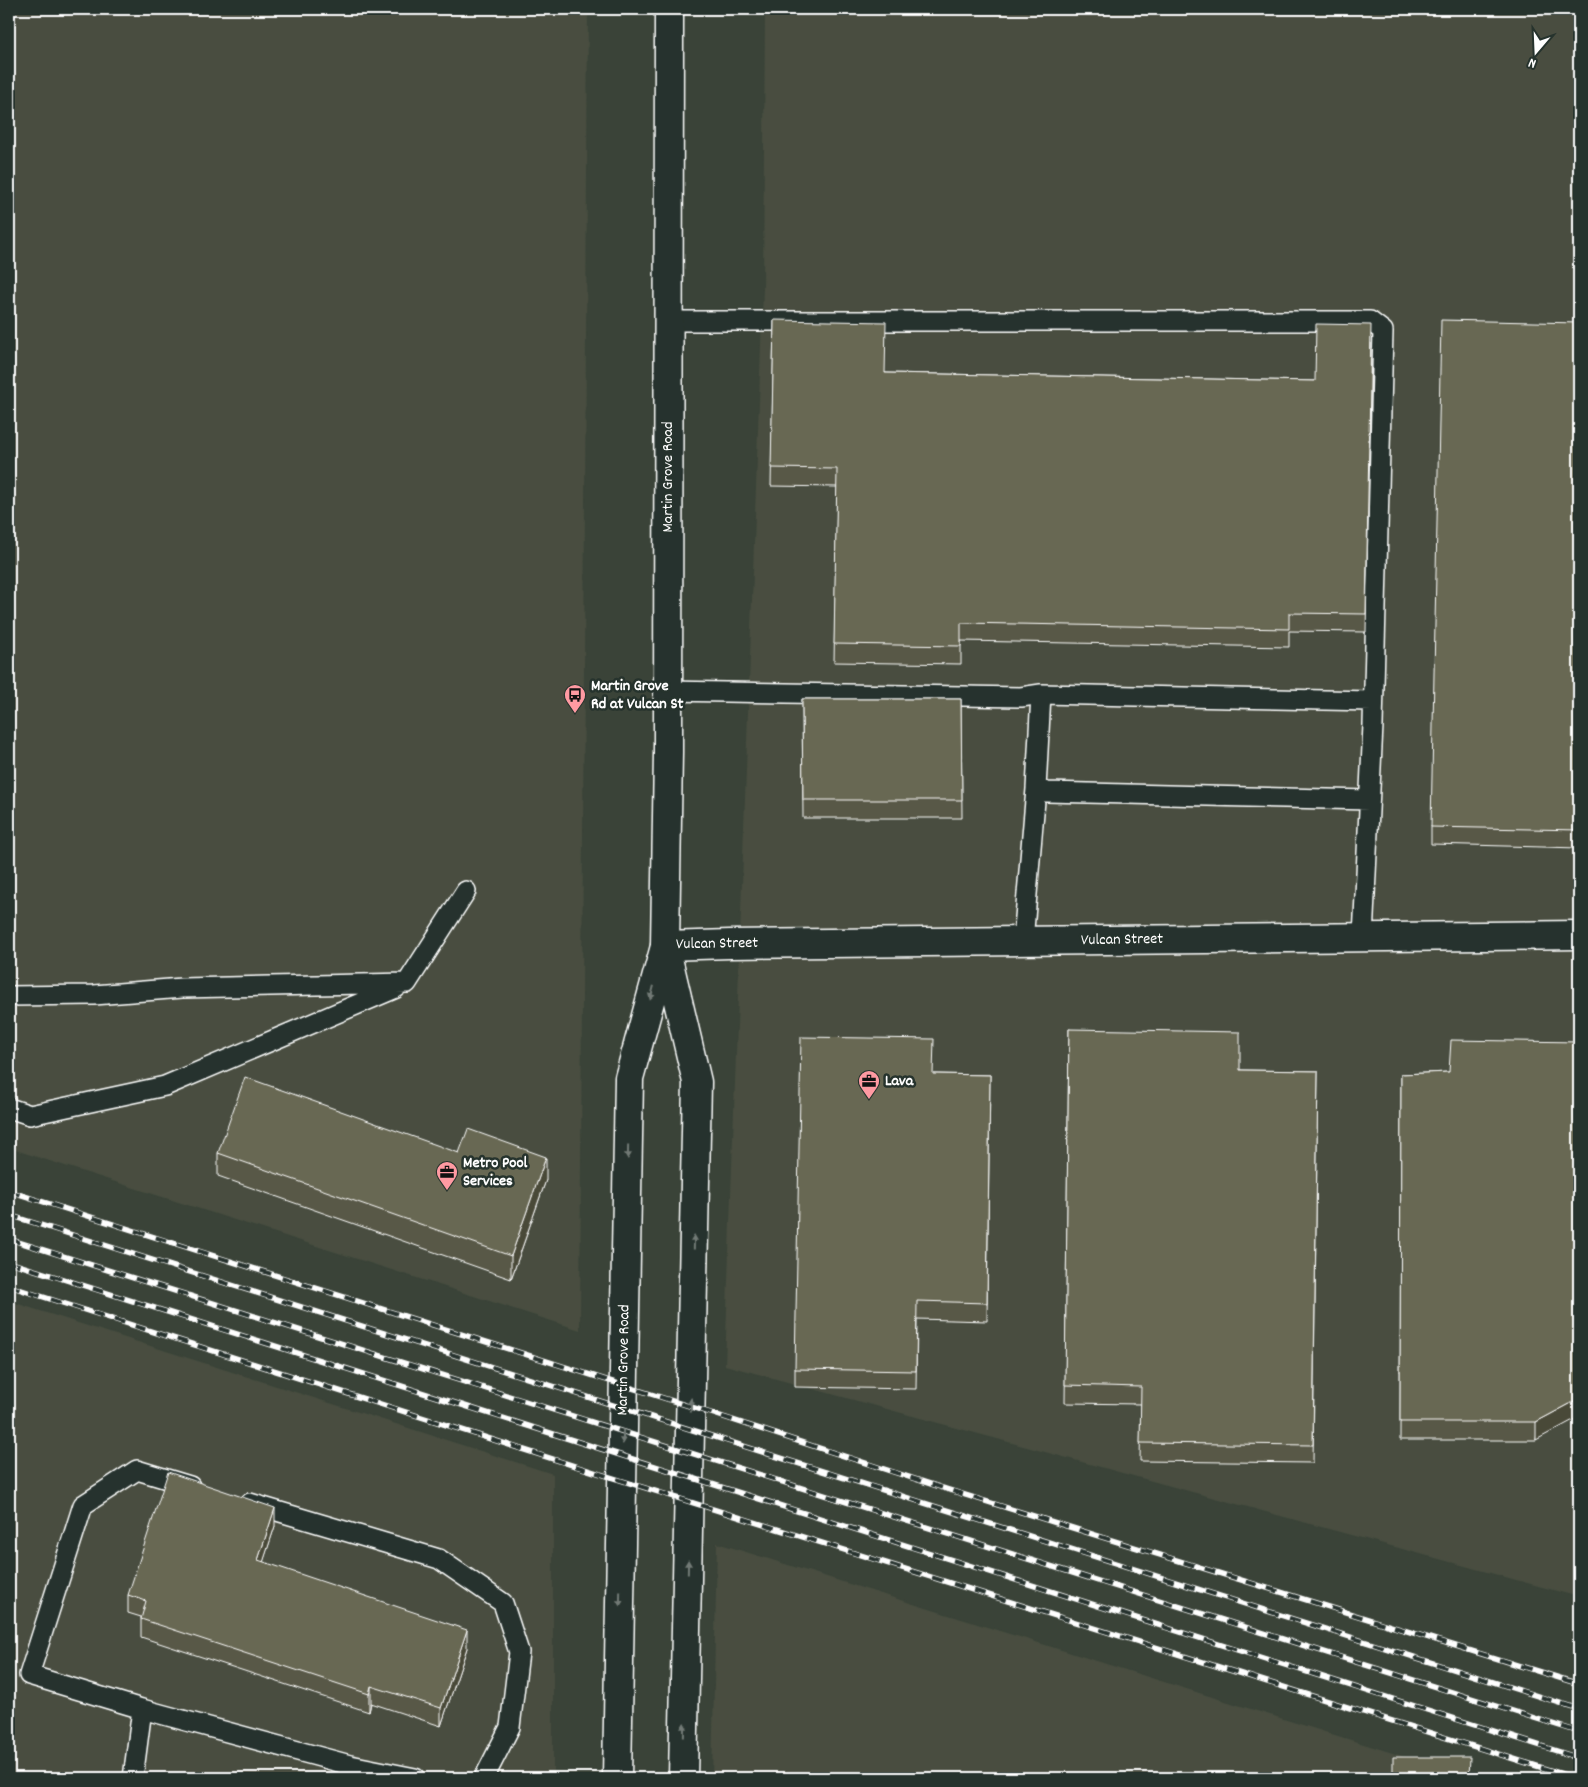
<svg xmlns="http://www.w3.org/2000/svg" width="1588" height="1787" viewBox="0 0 1588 1787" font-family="Dekko,sans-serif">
<rect width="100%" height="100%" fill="#3a4338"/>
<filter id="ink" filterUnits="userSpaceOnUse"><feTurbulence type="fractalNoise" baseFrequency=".02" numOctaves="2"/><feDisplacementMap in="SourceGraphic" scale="10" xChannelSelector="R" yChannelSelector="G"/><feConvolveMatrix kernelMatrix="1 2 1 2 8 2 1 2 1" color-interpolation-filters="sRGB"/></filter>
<g filter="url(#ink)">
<path fill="#484e40" d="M9 9H588L580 1330 9 1148Z
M765 9H1579V1597L725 1365 763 288Z
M9 1301 553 1474V1778H9Z
M717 1543 1473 1778H712Z"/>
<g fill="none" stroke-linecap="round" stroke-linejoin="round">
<g stroke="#fff" stroke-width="22">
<path id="lane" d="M668 321H1370L1383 331 1373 725 1363 938
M667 691 1021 697 1041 694 1036 789 1047 792 1369 800
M1041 694 1372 701
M1023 941 1036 789
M9 996 94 995 182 988 407 983 466 891
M9 1108 30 1115 165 1086 396 988
M250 1503 439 1559 503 1603 519 1652 510 1727 484 1778
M142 1709 29 1675 83 1505 137 1470 190 1486
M350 1765 415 1778
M133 1778 142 1709 350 1765 347 1778"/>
</g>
<g stroke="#fff" stroke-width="31">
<path id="street" d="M665 946 730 944 1579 935"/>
</g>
<g stroke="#fff" stroke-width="31">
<path id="secondary" d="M669 9 668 752 665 946 697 1082 683 1778
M617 1778 629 1078 664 950"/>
</g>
<use href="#lane" stroke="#26332d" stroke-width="19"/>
<use href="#street" stroke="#26332d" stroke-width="28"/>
<use href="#secondary" stroke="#26332d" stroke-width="28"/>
<g stroke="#fff" stroke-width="5.5">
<path id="rail" d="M9 1191 714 1414 946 1489 1579 1684
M9 1215 1579 1709
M9 1239 1579 1732
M9 1262 1579 1758
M9 1286 575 1466 1575 1778"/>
</g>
<use href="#rail" stroke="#26332d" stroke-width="4" stroke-dasharray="11" stroke-linecap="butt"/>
</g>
<path fill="#595947" stroke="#fff" d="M774 320 886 373 1315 381 1371 343 1366 632 1289 631V647L961 641V664L834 662 837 487 771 486Z
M1579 323V848L1431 844V827Z
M802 699H961L962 818H803Z
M1069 1029 1240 1070 1318 1071 1313 1463 1140 1461 1141 1404 1065 1403Z
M1579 1042 1536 1440H1400L1401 1074 1449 1072Z
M934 1074 990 1075 987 1321 917 1319 916 1389 795 1387V1369Z
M218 1153H459L546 1180 511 1279 218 1176Z
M275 1526 263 1562 467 1648 441 1726 371 1703 369 1712 141 1637V1617L128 1613V1595Z"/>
<path fill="#494839" stroke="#fff" d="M546 1157V1180L511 1279V1256Z
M1579 1399V1417L1536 1440V1422Z
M275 1508V1526L258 1578V1560Z
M467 1630V1648L441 1726V1708Z
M371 1686V1703L369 1712V1694Z"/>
<path fill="#686752" stroke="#fff" d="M774 320 886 322 885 373 1315 381 1316 324 1371 325 1366 614 1289 613V629L961 623V646L834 644 837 469 771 468Z
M1441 320 1579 323V830L1431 827Z
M802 699H961L962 800H803Z
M1069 1029 1240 1032V1070L1318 1071 1313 1445 1140 1443 1141 1387 1065 1385Z
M801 1037 934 1039 933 1074 990 1075 987 1303 917 1301 916 1371 795 1369Z
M1451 1040 1579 1042V1399L1536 1422H1400L1401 1074 1449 1072Z
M245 1077 459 1153 468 1129 546 1157 511 1256 218 1153Z
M168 1472 275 1508 258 1560 467 1630 441 1708 371 1686 369 1694 141 1619 146 1601 128 1595Z
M1393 1757H1470L1469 1778H1393Z"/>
<defs><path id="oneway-solid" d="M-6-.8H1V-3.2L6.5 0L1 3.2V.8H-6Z" transform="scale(1.25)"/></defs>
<g fill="#727a76">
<use href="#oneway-solid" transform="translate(652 993) rotate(105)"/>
<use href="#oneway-solid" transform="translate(628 1152) rotate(91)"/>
<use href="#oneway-solid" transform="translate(694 1242) rotate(-89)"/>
<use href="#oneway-solid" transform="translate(691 1405) rotate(-89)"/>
<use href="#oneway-solid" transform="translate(623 1437) rotate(91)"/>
<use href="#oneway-solid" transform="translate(688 1567) rotate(-89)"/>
<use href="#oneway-solid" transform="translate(620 1599) rotate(91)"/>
<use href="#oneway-solid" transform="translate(684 1730) rotate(-89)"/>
</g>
</g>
<defs>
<g id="bus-pin" transform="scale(1.125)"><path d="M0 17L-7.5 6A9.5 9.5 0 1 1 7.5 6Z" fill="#ff9aa2" stroke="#26332d"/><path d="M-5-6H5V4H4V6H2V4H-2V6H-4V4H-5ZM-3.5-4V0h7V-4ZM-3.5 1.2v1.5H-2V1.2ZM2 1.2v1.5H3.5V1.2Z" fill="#111"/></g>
<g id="office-pin" transform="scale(1.125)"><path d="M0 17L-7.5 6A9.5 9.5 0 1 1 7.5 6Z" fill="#ff9aa2" stroke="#26332d"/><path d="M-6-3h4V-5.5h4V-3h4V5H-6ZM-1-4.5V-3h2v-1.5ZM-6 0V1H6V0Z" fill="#111"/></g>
</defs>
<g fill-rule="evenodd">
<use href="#bus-pin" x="575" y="695"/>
<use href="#office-pin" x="869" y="1081"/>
<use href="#office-pin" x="447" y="1172"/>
</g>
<g text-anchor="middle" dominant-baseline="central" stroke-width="5" stroke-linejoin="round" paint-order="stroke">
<g font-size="16" fill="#fff" stroke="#26332d">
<text transform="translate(668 477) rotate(-90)">Martin Grove Road</text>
<text transform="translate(1122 940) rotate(-1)">Vulcan Street</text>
<text transform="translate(717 944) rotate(-1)">Vulcan Street</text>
<text transform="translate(624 1360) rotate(-89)">Martin Grove Road</text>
</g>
<g font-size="16" font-weight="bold" fill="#fff" stroke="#26332d" text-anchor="start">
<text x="591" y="686">Martin Grove<tspan x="591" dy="18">Rd at Vulcan St</tspan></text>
<text x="885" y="1081">Lava</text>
<text x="463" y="1163">Metro Pool<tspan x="463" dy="18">Services</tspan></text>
</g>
</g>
<rect width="1588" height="1787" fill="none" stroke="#26332d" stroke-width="30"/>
<rect x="15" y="15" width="1558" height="1757" fill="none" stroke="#fff" stroke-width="2" filter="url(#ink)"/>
<g transform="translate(1536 52) rotate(199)" stroke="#26332d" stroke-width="4" paint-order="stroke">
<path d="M0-4L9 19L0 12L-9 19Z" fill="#ffffff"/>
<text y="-8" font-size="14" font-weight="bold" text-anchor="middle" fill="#ffffff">N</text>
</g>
</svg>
